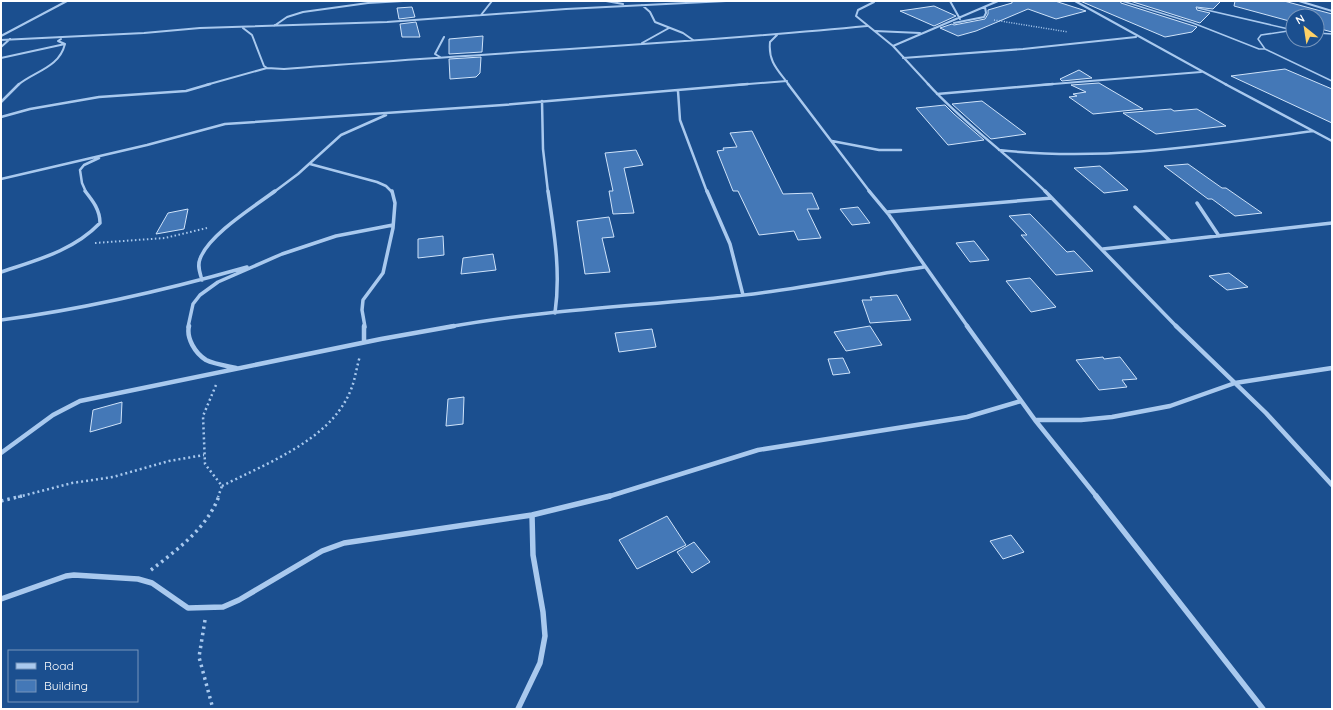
<svg xmlns="http://www.w3.org/2000/svg" width="1333" height="710" viewBox="0 0 1333 710" font-family="Quicksand,sans-serif">
<rect width="100%" height="100%" fill="#1b4f8f"/>
<path fill="#4478b7" stroke="#cfe3fa" d="M1012 1H1055L1086 11 1056 19 1028 9 976 31 958 36 940 28 952 24 954 25 985 19 988 14V10L1012 3Z
M1080 1H1120L1121 3 1197 27 1192 32 1165 37Z
M1130 1H1221L1213 9 1196 7 1197 10 1210 13 1200 23Z
M1235 1H1284L1332 14V32L1317 28V16H1293V22L1234 6Z
M934 6 956 16 934 26 900 11Z
M412 7 415 17 399 19 397 8Z
M416 22 420 37H402L400 24Z
M483 36 482 52 449 54V39Z
M481 57 480 73 476 77 450 79 449 59Z
M1285 69 1332 89V123L1231 76Z
M1079 70 1092 78 1062 81 1060 79Z
M1099 83 1128 100 1143 109 1093 114 1069 97 1077 96 1073 94 1086 92 1071 85Z
M982 101 1026 134 991 139 952 104Z
M945 105 954 114 984 140 948 145 916 108Z
M1171 109 1174 111 1197 109 1226 126 1156 134 1123 113Z
M752 131 783 194 812 193 819 209H807L821 238 798 240 794 231 759 235 738 191H733L717 151 724 150 723 148 737 147 730 133Z
M636 150 643 165 624 168 634 213 613 214 609 191H613L605 153Z
M1188 164 1222 188H1226L1262 213 1235 216 1212 199H1208L1164 166Z
M1100 166 1128 190 1104 193 1074 168Z
M858 207 870 223 852 225 840 209Z
M188 209 184 229 156 234 168 213Z
M1030 214 1067 252 1074 251 1093 271 1056 275 1021 235H1027L1009 216Z
M609 217 614 237 602 238 610 272 585 274 577 221Z
M443 236 444 255 418 258V239Z
M974 241 989 260 970 262 956 243Z
M493 254 496 270 461 274 463 258Z
M1229 273 1248 287 1227 290 1209 276Z
M1030 278 1056 307 1031 312 1006 281Z
M897 295 911 320 870 323 862 300H872L870 297Z
M870 326 882 345 846 351 834 332Z
M652 329 656 347 619 352 615 333Z
M1103 357 1104 359 1120 357 1137 379 1122 380 1127 387 1099 390 1076 360Z
M843 358 850 373 833 375 828 359Z
M464 397 463 424 446 426 448 399Z
M122 402 121 423 90 432 93 410Z
M667 516 686 545 637 569 619 540Z
M1011 535 1024 552 1003 559 990 541Z
M694 542 710 562 692 573 677 552Z"/>
<g fill="none" stroke-linecap="round" stroke-linejoin="round">
<path stroke="#a9c9ee" stroke-width="1.5" stroke-dasharray="1 1.5" stroke-linecap="butt" d="M994 20 1068 32"/>
<path stroke="#a9c9ee" stroke-width="2" stroke-dasharray="1.5 2.5" stroke-linecap="butt" d="M95 243 165 238 207 228"/>
<path stroke="#a9c9ee" stroke-width="2.5" stroke-dasharray="2 3" stroke-linecap="butt" d="M216 385 203 416 205 464 222 486 218 497
M222 486C265 464 328 441 349 394 355 382 356 369 360 356
M18 497 72 483 113 477 169 461 204 455"/>
<path stroke="#a9c9ee" stroke-width="3.5" stroke-dasharray="2.5 4" stroke-linecap="butt" d="M1 501 22 496
M151 570C178 549 207 528 219 496
M205 620 199 657 213 709"/>
<path stroke="#a9c9ee" stroke-width="1.5" d="M1122 1 1193 23 1259 49H1265L1332 81
M1198 8 1293 30
M1317 33 1332 34
M1265 49 1258 39 1261 35 1288 31"/>
<path stroke="#a9c9ee" stroke-width="2" d="M606 1 623 4
M815 1H897
M950 1 960 19
M1075 1 1227 85
M1299 1 1332 11
M874 2 858 10 856 16 893 46 929 85
M642 5 650 12 655 22 683 33 693 40
M481 15 492 1
M954 23 984 17 986 13 985 7
M274 26 287 17 303 12 368 3 403 1
M243 28 252 35 264 66 267 68 284 69C478 53 673 45 867 26
M875 31 920 33
M777 35 770 42C768 62 778 70 789 85
M1 36 67 1
M1 40 144 33 200 28 387 22 566 9 726 1
M642 43 669 28
M893 46 998 1
M1 47 10 39
M440 57 435 54 444 37
M1 58 65 44
M903 58 1023 49 1136 37
M18 85C35 71 59 68 65 44L58 41 61 39
M206 85 267 68
M736 85 787 81
M1041 85 1201 72"/>
<path stroke="#a9c9ee" stroke-width="2.5" d="M788 84 870 192
M928 84C964 124 1008 154 1046 192
M1225 84 1332 141
M678 91 680 120 707 192
M937 94 1053 84
M542 101 543 149 548 192
M1 102 19 84
M1 117 30 109 99 97 186 91 210 84
M832 141 879 150H901
M999 150C1105 162 1208 145 1313 131
M310 164 377 182 386 186 392 192
M1 179 147 145 225 124 503 105 748 84
M86 192 82 183 80 170 84 165 99 158
M274 192 298 174 341 135 386 115"/>
<path stroke="#a9c9ee" stroke-width="3.5" d="M548 191C554 232 561 271 555 313
M707 191 730 244 743 295
M869 191 889 215 968 327
M1045 191 1177 327
M1197 203 1219 236
M1135 207 1170 241
M887 212 1052 198
M1103 249 1332 223
M1 272C37 260 73 251 100 223 100 210 93 201 85 191
M202 280C200 273 197 266 200 259 208 235 255 206 275 191
M1 320C85 309 166 290 247 267
M188 327 193 304 200 295 218 282 282 254 336 236 393 225
M365 327 362 310 363 300 383 273 393 228 395 203 392 191
M448 327C546 309 646 306 744 295 804 288 864 276 924 267"/>
<path stroke="#a9c9ee" stroke-width="4.5" d="M189 326C186 338 195 353 206 360 214 364 227 366 236 368
M967 326 1035 420 1097 497
M1176 326 1266 413 1332 485
M364 342V326
M1035 420H1081L1112 417 1170 406 1235 383 1332 368
M1 453 53 415 80 401 381 339 454 326
M607 497 758 450 967 417 1021 401"/>
<path stroke="#a9c9ee" stroke-width="5.5" d="M1096 496 1263 709
M1 599 66 576 74 575 138 579 152 583 188 608 223 607 239 600 322 551 344 543 532 515 610 496
M518 709 540 663 545 636 543 612 533 555 532 515"/>
</g>
<rect width="1333" height="710" fill="none" stroke="#ffffff" stroke-width="4"/>
<rect x="8" y="650" width="130" height="52" fill="#1b4f8f" stroke="#7695bc"/>
<rect x="16" y="663" width="20" height="6" fill="#a9c9ee" stroke="#7695bc"/>
<text x="44" y="670" font-size="12" fill="#ffffff">Road</text>
<rect x="16" y="680" width="20" height="12" fill="#4478b7" stroke="#7695bc"/>
<text x="44" y="690" font-size="12" fill="#ffffff">Building</text>
<g transform="translate(1305 28) rotate(330)"><circle r="19" fill="#1b4f8f" stroke="#7695bc"/>
<path d="M0-3L7 15L0 10L-7 15Z" fill="#ffd166"/>
<text y="-6" font-size="11" font-weight="bold" text-anchor="middle" fill="#ffffff">N</text>
</g>
</svg>
